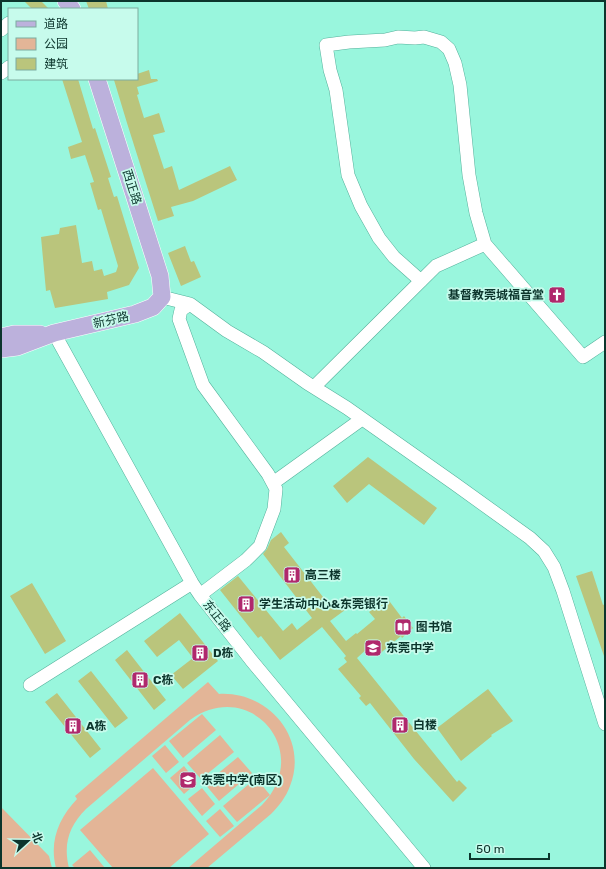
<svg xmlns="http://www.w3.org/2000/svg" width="606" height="869" viewBox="0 0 606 869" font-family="Rubik,'Noto Sans SC',sans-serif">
<rect width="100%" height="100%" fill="#99f6dd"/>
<path fill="#e3b597" d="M208 682 219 694C268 691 309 738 290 786 286 797 279 806 271 814L207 868H188L262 805C314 751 250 677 190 720L86 809C69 826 63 844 69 868H56C49 841 59 818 77 799L75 796Z
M202 714 216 730 183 758 169 741Z
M220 735 234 752 201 779 187 763Z
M165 745 179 762 166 773 152 756Z
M238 757 252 773 219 801 205 784Z
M184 766 197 783 184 794 170 778Z
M153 768 209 834 169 868H113L80 830Z
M256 778 270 795 237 822 223 806Z
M202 788 215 804 202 816 188 799Z
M1 807 49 856 52 868H1Z
M220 809 234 826 220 837 206 821Z
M90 850 105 868H75L72 865Z"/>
<path fill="#bac57c" d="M24 1H41L49 9H32Z
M86 1H106L108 9H89Z
M149 70 151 79H157L158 81 137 87 139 94 137 95 144 118 159 113 165 132 153 135 164 169 172 166 179 190 230 166 237 180 193 201 171 207 174 216 158 221 127 123 114 80 119 79H137V74Z
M62 79H78L93 129 95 128 111 177 108 178 114 197 117 196 139 268 129 285 107 292 108 299 55 308 50 290 46 291 41 237 59 234 60 228 76 225 82 263 92 261 94 271 102 269 104 276 116 272 118 266 101 209 98 210 90 183 94 182 85 155 71 159 68 147 82 142Z
M185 246 191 262 194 261 201 277 181 286 168 253Z
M368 457 437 508 424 525 369 484 347 503 333 486Z
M281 532 289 543 284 547 330 606 337 600 345 610 330 621 346 641 356 633 357 634 375 619 369 612 387 598 402 618 404 616 413 628 402 638 401 636 377 656 369 647 357 658 457 782 459 780 467 788 453 802 414 759 370 703 366 706 359 698 361 696 338 669 347 662 344 658 346 656 322 627 280 660 261 636 258 638 220 590 238 576 283 631 292 623 297 630 312 618 263 554 267 549 271 540Z
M592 571 603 605 605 604V655L604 656 576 576Z
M32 583 66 641 45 654 10 596Z
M180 613 218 661 183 689 171 675 193 658 179 640 157 657 144 641Z
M127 650 166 700 154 710 115 660Z
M91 671 128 718 115 728 78 681Z
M488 689 513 721 491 735 492 736 461 761 437 728Z
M57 693 101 749 90 758 45 702Z"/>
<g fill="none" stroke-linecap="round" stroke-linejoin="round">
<g stroke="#54b19b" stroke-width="14">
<path id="minor" d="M1 30 9 23
M1 73 9 67
M421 281 394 257 379 238 361 206 348 175 336 90 330 70 326 45 349 42 385 40 398 37 415 38 424 37 441 42 449 49 455 63 460 85 469 175 476 213 485 244
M162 297 190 304 227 331 263 352 307 383 347 408 455 484 530 538 544 551 554 567 563 591 605 724
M190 304 181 310 179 319 203 385 268 474 276 489 274 509 260 546 246 560 200 595
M54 333 192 583 200 595 251 660 424 868
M314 387 436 266 485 244 583 357 605 342
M273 483 362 419
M30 685 192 583"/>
</g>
<g stroke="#fff" stroke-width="18">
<path id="major" d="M66 1 72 9
M1 337 14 334H40
M1 349 17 347 54 333 135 314 153 307 162 297 160 276 97 79"/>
</g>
<use href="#minor" stroke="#fff" stroke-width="13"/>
<use href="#major" stroke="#bcb1dc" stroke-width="17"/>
</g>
<defs>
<g id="church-square" transform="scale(0.9)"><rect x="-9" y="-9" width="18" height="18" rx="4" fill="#b0286c" stroke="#c7fbec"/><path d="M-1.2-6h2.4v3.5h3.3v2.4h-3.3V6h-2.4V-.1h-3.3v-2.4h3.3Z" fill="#fff"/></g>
<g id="building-square" transform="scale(0.9)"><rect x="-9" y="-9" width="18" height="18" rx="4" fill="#b0286c" stroke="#c7fbec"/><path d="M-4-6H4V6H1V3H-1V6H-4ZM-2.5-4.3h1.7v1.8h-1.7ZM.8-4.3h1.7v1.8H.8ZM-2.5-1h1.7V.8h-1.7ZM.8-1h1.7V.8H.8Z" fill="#fff"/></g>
<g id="library-square" transform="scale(0.9)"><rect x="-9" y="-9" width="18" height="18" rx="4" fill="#b0286c" stroke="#c7fbec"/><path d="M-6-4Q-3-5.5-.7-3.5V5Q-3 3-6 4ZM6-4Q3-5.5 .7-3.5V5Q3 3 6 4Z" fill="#fff"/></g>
<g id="school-square" transform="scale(0.9)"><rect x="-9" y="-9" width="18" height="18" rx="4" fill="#b0286c" stroke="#c7fbec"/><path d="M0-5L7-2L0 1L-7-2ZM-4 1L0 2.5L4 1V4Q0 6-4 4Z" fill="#fff"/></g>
</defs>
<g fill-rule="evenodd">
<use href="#church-square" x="557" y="295"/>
<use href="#building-square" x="292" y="575"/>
<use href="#building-square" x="246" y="604"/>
<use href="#library-square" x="403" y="627"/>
<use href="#school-square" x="373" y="648"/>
<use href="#building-square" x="200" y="653"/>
<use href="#building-square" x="140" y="680"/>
<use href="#building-square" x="400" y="725"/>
<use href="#building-square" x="73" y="726"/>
<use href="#school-square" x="188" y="780"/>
</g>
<g text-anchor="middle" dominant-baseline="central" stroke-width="3.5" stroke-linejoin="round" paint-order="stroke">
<g font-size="12" fill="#0c352c" stroke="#c7fbec">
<text transform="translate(132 187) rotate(72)">西正路</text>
<text transform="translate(111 320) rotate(-13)">新芬路</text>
<text transform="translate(217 616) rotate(51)">东正路</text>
</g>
<g font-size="12" font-weight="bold" fill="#0c352c" stroke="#c7fbec" text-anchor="start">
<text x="544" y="295" text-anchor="end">基督教莞城福音堂</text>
<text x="305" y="575">高三楼</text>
<text x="259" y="604">学生活动中心&amp;东莞银行</text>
<text x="416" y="627">图书馆</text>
<text x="386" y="648">东莞中学</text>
<text x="213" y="653">D栋</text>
<text x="153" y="680">C栋</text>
<text x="413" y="725">白楼</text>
<text x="86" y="726">A栋</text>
<text x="201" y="780">东莞中学(南区)</text>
</g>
</g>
<rect width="606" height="869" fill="none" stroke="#0c352c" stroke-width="4"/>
<rect x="8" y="8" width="130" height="72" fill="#c7fbec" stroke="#7cac9f"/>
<rect x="16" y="21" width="20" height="6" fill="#bcb1dc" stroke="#7cac9f"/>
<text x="44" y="28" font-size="12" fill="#0c352c">道路</text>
<rect x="16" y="38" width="20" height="12" fill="#e3b597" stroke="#7cac9f"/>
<text x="44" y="48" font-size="12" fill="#0c352c">公园</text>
<rect x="16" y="58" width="20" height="12" fill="#bac57c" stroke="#7cac9f"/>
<text x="44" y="68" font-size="12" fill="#0c352c">建筑</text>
<g transform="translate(28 841) rotate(69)" stroke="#c7fbec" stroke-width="3" paint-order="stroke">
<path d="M0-3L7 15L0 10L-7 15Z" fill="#0c352c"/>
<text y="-6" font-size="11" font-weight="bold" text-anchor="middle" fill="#0c352c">北</text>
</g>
<path d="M470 853v6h79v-6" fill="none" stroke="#0c352c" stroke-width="2"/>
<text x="476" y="853" font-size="12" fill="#0c352c" stroke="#c7fbec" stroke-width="3" paint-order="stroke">50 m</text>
</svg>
